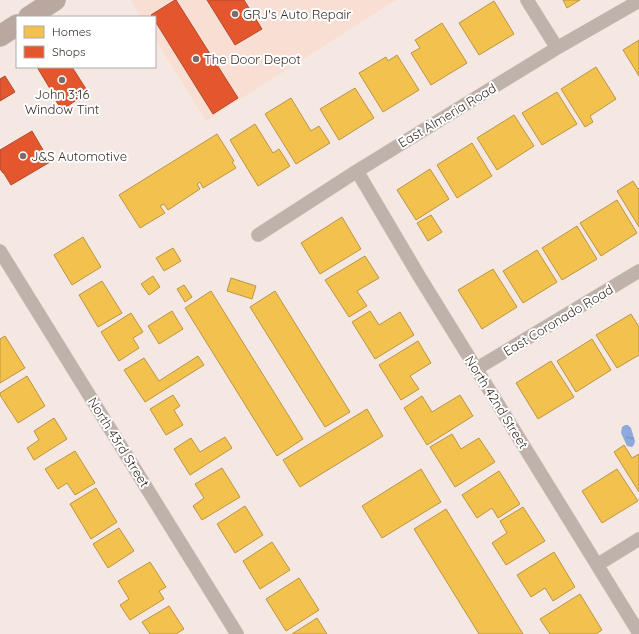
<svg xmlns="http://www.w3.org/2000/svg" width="639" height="634" viewBox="0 0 639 634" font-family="Quicksand,sans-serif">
<defs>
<pattern id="water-ripples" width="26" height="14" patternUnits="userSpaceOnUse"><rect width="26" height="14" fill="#8daade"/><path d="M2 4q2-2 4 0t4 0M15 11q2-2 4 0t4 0" fill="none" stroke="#748bb4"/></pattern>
</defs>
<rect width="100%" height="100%" fill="#f5e8e2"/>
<path fill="#f9dfd3" d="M131 0H396L206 121 155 39V17H141Z"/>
<path fill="url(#water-ripples)" d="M625 425H628L631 428 635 441 634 445 632 447 627 446 621 433 622 427Z"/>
<path fill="#f2c14e" stroke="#ba9543" d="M563 0H580L567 8Z
M494 1 514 34 479 55 459 23Z
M442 23 467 63 431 85 411 53 420 48 415 40Z
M639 40V76L623 50Z
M397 55 419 90 383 112 359 73 386 57 388 61Z
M596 67 616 99 590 116 593 122 585 127 561 89Z
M355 88 374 118 339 140 320 109Z
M557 92 577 124 542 145 522 113Z
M291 98 311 131 319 126 330 143 296 164 265 114Z
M514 115 534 146 497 170 477 138Z
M255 124 273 153 279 149 290 166 258 186 230 140Z
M217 134 234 161 232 162 236 168 203 188 200 182 197 184 200 189 168 210 164 204 160 206 165 213 140 228 119 195Z
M472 143 492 176 457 198 437 165Z
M430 169 449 199 416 220 397 190Z
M633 181 638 189 639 188V227L617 191Z
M617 200 637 233 601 256 580 223Z
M431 215 442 232 428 241 417 223Z
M342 217 361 249 320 274 301 243Z
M577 226 597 259 562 280 542 248Z
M83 237 101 267 72 285 54 255Z
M173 248 181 261 164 271 156 258Z
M537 250 557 282 523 303 503 271Z
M365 256 379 278 357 291 367 306 349 317 325 280Z
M493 269 517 307 482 329 458 290Z
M153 276 160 287 149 295 141 284Z
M231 278 256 286 252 299 227 291Z
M102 281 122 313 98 327 79 295Z
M184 285 192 297 185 302 177 289Z
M211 291 303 439 277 456 185 308Z
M275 291 350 412 325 427 250 307Z
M172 311 183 329 159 344 148 326Z
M370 311 379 325 400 312 414 335 375 359 352 322Z
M131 313 143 332 133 338 139 348 119 361 101 332Z
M631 314 639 327V355L617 368 596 335Z
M5 336 25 368 0 383V339Z
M592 339 611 370 576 392 557 361Z
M418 341 431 363 410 376 419 389 401 400 379 365Z
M198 356 204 365 145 402 124 370 144 358 159 381Z
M551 361 574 397 538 419 516 383Z
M27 376 45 406 18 423 0 395V393Z
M173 395 180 406 174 410 183 425 166 435 150 409Z
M460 395 473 416 427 445 404 408 422 396 432 412Z
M367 409 383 436 300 487 283 460Z
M54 418 67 439 34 460 27 448 39 440 34 431Z
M452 434 461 449 479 438 495 462 455 487 430 447Z
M225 437 232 448 190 475 174 449 191 438 200 452Z
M624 445 632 458 639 454V492L614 452Z
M75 451 95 483 75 495 67 483 58 489 45 469Z
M222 468 240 497 202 520 193 506 204 498 195 484Z
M421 469 441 502 382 538 362 506Z
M617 469 638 501 602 523 582 491Z
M499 471 520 504 498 518 492 508 477 518 462 495Z
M96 488 117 522 91 539 70 504Z
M245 506 263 535 235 553 217 524Z
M523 507 545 541 506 565 492 543 507 533 500 521Z
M446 509 523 634H479L414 529Z
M119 528 134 551 108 568 93 544Z
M272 542 290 570 260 589 243 561Z
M554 552 575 587 553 601 545 588 531 597 517 575Z
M150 562 166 587 159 591 164 599 130 620 120 605 129 599 118 581Z
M299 578 319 610 286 631 266 599Z
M580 594 602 630 596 634H550L540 619Z
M169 606 184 629 176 634H150L142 622Z
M317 618 327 634H292Z"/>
<path fill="#e4572e" stroke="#b14a2c" d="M175 0H176L238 98 213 114 155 21V17H153L151 15Z
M207 0H244L262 29 235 45Z
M37 67H72L88 92 62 110 54 98 55 97Z
M5 76 15 92 0 101V79Z
M32 131 50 162 11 185 3 172V173L0 169V150Z"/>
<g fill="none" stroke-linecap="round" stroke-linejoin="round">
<g stroke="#cec3be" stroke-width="14">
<path id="minor" d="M527 0 557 48
M357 171 419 276 639 633
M258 235 357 171 557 48 639 1
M0 251 237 634
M476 369 639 271
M597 565 639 539"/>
</g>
<g stroke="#cec3be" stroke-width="22">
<path id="primary" d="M29 17 55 0
M0 36 17 25"/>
</g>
<use href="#minor" stroke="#bfb2aa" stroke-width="13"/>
<use href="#primary" stroke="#b9a89f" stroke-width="21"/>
</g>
<g fill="#7b6e69" stroke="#fff" stroke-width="1.5">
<circle cx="235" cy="14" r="4"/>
<circle cx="196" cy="59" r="4"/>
<circle cx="62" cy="80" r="4"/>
<circle cx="23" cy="156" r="4"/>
</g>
<g text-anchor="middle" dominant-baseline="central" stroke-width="4" stroke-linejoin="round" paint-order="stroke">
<g font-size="13" fill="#392d28" stroke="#fff" text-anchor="start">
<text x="243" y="14">GRJ's Auto Repair</text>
<text x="204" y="59">The Door Depot</text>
<text x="62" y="94" text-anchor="middle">John 3:16<tspan x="62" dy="15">Window Tint</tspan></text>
<text x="31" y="156">J&amp;S Automotive</text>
</g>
<g font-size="13" fill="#392d28" stroke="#fff">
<text transform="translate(447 115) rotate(-31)">East Almeria Road</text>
<text transform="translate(558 320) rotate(-31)">East Coronado Road</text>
<text transform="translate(497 402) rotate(58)">North 42nd Street</text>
<text transform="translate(119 442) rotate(58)">North 43rd Street</text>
</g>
</g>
<rect x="16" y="16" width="140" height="52" fill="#ffffff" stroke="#b0aba9"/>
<rect x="24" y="26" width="20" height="12" fill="#f2c14e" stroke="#b0aba9"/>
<text x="52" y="36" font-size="12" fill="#392d28">Homes</text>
<rect x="24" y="46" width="20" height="12" fill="#e4572e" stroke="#b0aba9"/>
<text x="52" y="56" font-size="12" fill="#392d28">Shops</text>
</svg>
